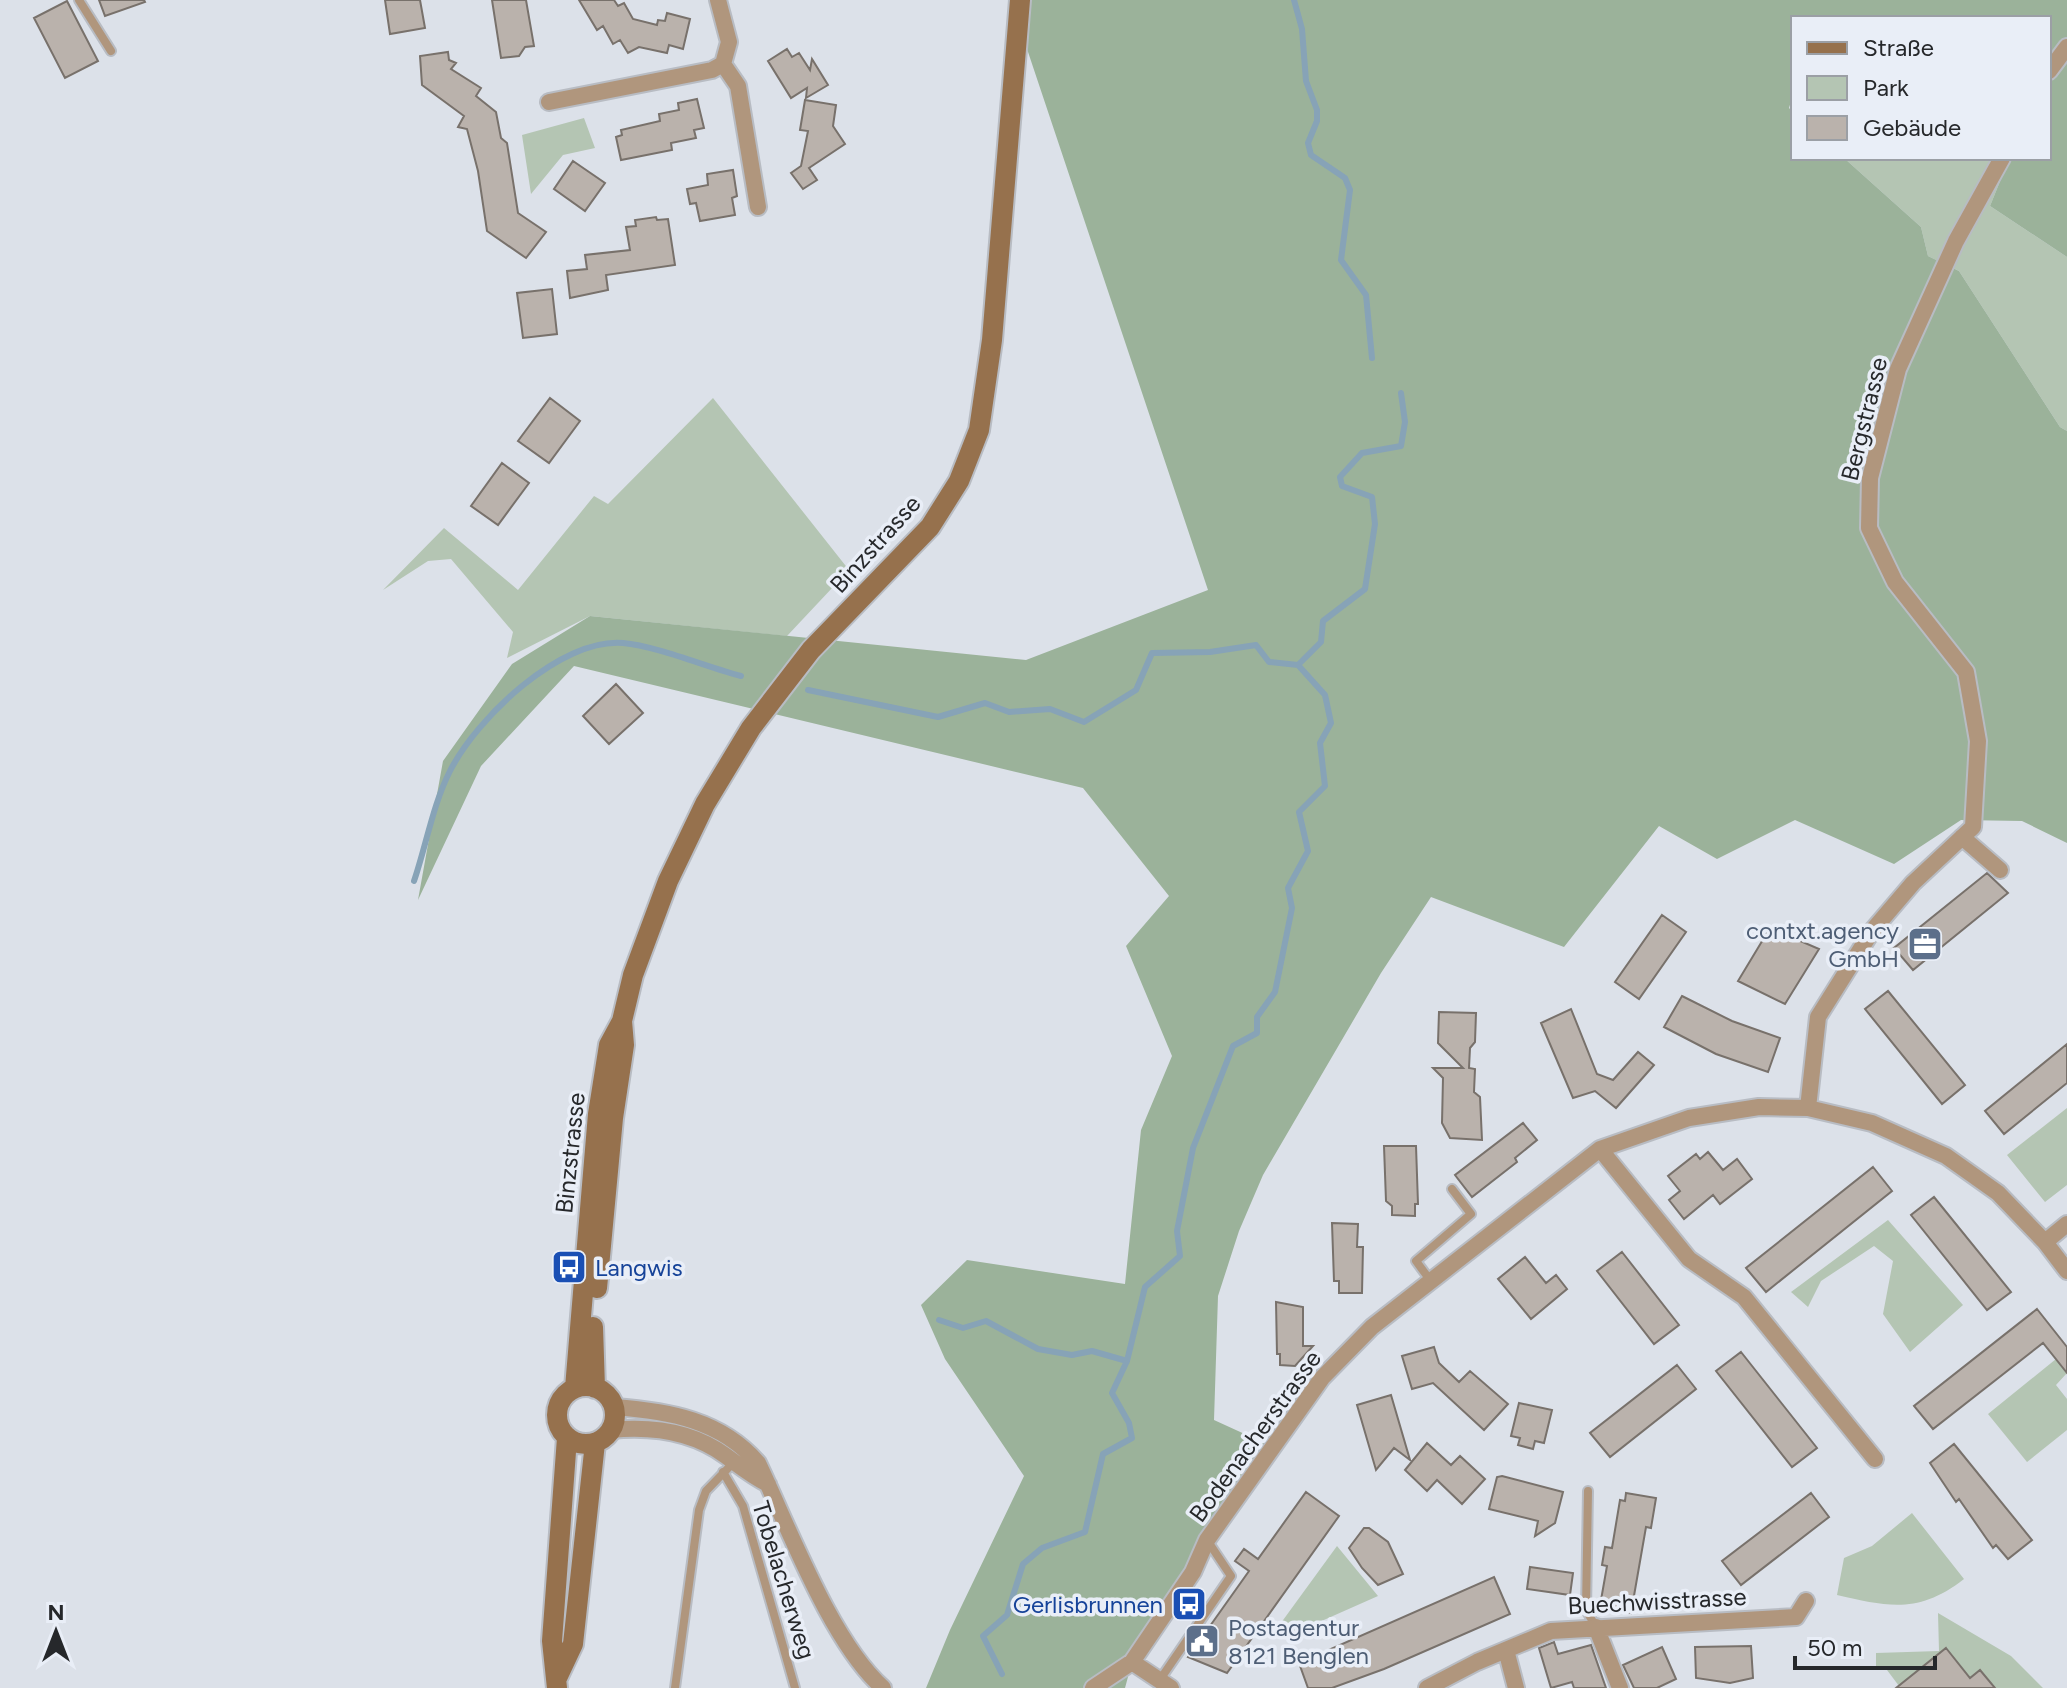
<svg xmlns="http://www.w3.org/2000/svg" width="2067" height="1688" viewBox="0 0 2067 1688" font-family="Figtree,sans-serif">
<rect width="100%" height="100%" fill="#dce1e9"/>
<path fill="#b4c5b3" d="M584 118 595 148 563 155 531 194 522 135Z
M1844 158H2004L2007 164 1990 206 2067 257V431L2060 427 1959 271 1928 256 1921 227Z
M713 398 849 570 787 636 590 616 507 658 513 632 451 559 428 561 383 590 444 528 518 590 594 496 608 504Z
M2067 1108V1185L2045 1202 2007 1155Z
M1888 1220 1963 1305 1910 1352 1883 1314 1893 1261 1874 1246 1821 1281 1808 1307 1791 1292Z
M2056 1359 2067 1373 2056 1385 2067 1399V1430L2027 1462 1988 1414Z
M1912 1513 1964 1579C1919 1614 1889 1607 1837 1595L1844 1558 1872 1546Z
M1337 1546 1378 1596 1290 1635 1278 1627Z
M1938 1613 2011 1656 2043 1688H1995L1980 1670 1970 1678 1899 1686 1884 1666H1876V1653L1939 1651Z"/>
<path fill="#9bb29a" d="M1020 0H2067V257L1990 206 2007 164 2004 158H2049V18H1793V95L1789 108 1793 112V158H1844L1921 227 1928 256 1959 271 2060 427 2067 431V843L2022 821 1961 820 1894 864 1795 820 1717 859 1659 826 1564 947 1431 897 1381 973 1263 1175 1239 1231 1218 1296 1214 1420 1273 1447 1132 1662 1125 1688H926L950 1630 1024 1476 945 1359 921 1305 967 1260 1125 1284 1141 1130 1172 1056 1126 946 1169 896 1083 788 574 666 481 766 418 900 443 761 512 664 590 616 1026 660 1208 590 1018 22Z"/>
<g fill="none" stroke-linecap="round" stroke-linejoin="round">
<path stroke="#87a3b7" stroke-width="6" d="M1294 0 1302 29 1306 81 1317 110V121L1308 143 1311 155 1345 178 1350 190 1341 260 1366 295 1372 358
M808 690 938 717 985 703 1009 712 1050 709 1084 722 1136 690 1152 653 1210 652 1256 645 1269 662 1298 665
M414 881C426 846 433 804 450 771 477 718 560 638 623 643 656 646 707 667 741 676
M939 1320 963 1328 986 1321 1038 1349 1072 1355 1092 1351 1127 1361
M1002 1674 983 1636 1007 1615 1023 1564 1042 1548 1085 1532 1103 1454 1132 1438 1129 1423 1112 1393 1127 1361 1145 1287 1180 1256 1177 1231 1193 1148 1233 1046 1257 1033V1017L1275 992 1292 908 1288 888 1308 851 1299 812 1325 786 1320 743 1331 723 1325 695 1298 665 1321 642 1323 621 1365 589 1375 524 1372 497 1342 486 1340 477 1362 453 1401 446 1405 422 1401 393"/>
</g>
<path fill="#bab2ac" stroke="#78716b" stroke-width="2" d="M99 0H144L145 2 105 16Z
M385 0H420L425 28 390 34Z
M492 0H526L534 46 525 47 519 56 501 58Z
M579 0H614L618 6 624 3 633 19 657 25 658 20 665 21 667 13 690 19 683 49 669 45 667 53 639 47 628 53 620 40 613 44 603 26 597 30Z
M67 1 98 61 65 78 34 18Z
M787 49 792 57 799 53 810 70 812 59 828 85 806 98 807 88 791 98 768 61Z
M448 52 449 60 456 63 451 69 481 88 476 96 496 112 501 138 507 143 518 213 546 232 526 258 487 231 478 171 467 129 458 127 464 116 422 85 420 56Z
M697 99 704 128 694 130 696 138 671 143 672 150 621 160 616 137 622 135 621 130 660 121 659 114 679 110 678 103Z
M805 100 836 105 833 126 845 144 809 168 817 180 803 189 791 173 801 166 808 131 800 130Z
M573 161 605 183 585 211 554 189Z
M733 170 737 196 732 198 735 215 700 221 696 203 690 204 687 189 708 185 707 174Z
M656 217 657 220 668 219 675 265 606 275 608 290 570 298 567 271 587 269 585 255 630 250 626 227 636 226 635 220Z
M552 289 557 334 523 338 517 293Z
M550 398 580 421 549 463 518 441Z
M502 463 529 483 498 525 471 506Z
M616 684 643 713 609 744 583 716Z
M1987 873 2008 893 1913 970 1894 948Z
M1662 915 1686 932 1639 999 1615 982Z
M1770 928 1819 949 1785 1004 1738 981Z
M1888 991 1965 1085 1942 1104 1865 1009Z
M1682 996 1732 1021 1780 1038 1768 1072 1716 1054 1664 1027Z
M1571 1009 1597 1074 1613 1080 1638 1052 1654 1065 1616 1108 1595 1091 1573 1098 1541 1023Z
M1439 1012 1476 1013 1475 1042 1470 1048 1469 1068 1475 1069 1474 1092 1480 1097 1482 1140 1450 1138 1442 1123 1443 1078 1433 1068H1463L1438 1043Z
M2067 1044V1083L2004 1134 1985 1111Z
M1523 1123 1537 1140 1515 1158 1517 1162 1472 1197 1455 1175Z
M1384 1146H1416L1418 1204H1415V1216L1392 1215V1206L1386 1201Z
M1708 1152 1723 1170 1737 1159 1752 1179 1720 1204 1713 1195 1684 1219 1669 1200 1680 1191 1668 1176 1696 1154 1700 1159Z
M1873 1167 1892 1191 1766 1292 1746 1268Z
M1934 1197 2011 1292 1987 1310 1911 1215Z
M1332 1223 1358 1224 1357 1247H1363L1362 1293H1339V1281H1334Z
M1622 1252 1679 1325 1654 1344 1597 1271Z
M1525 1257 1546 1283 1556 1275 1567 1289 1531 1319 1498 1279Z
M1276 1302 1303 1307V1346H1313L1295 1366 1280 1365V1354H1277Z
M2037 1309 2067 1347V1373L2043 1343 1933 1429 1914 1406Z
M1434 1347 1439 1363 1459 1382 1470 1371 1508 1404 1484 1430 1433 1383 1412 1389 1402 1356Z
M1741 1352 1817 1448 1792 1467 1716 1371Z
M1677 1365 1696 1389 1610 1457 1590 1433Z
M1391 1395 1410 1460 1394 1448 1376 1470 1357 1405Z
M1519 1403 1552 1410 1544 1443 1535 1441 1533 1449 1518 1445 1520 1438 1511 1436Z
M1427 1443 1451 1465 1460 1456 1485 1479 1462 1504 1437 1480 1427 1491 1405 1470Z
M1954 1444 2032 1540 2008 1559 1996 1545 1993 1548 1959 1499 1956 1502 1930 1463Z
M1502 1476 1563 1492 1555 1523 1535 1536 1538 1521 1489 1509 1497 1477Z
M1306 1492 1339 1516 1227 1673 1188 1657 1249 1571 1235 1561 1244 1549 1258 1559Z
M1626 1493 1656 1498 1651 1528 1646 1527 1631 1613 1604 1607 1606 1601 1601 1600 1607 1566 1602 1565 1605 1547 1612 1548 1620 1500 1625 1501Z
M1811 1493 1829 1517 1741 1585 1722 1561Z
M1364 1528H1369L1388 1542 1403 1574 1378 1585 1362 1568 1349 1548Z
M1530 1567 1573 1573 1570 1595 1527 1589Z
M1494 1577 1510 1614 1384 1669 1332 1688H1308L1299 1663Z
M1554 1642 1558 1654 1591 1645 1606 1688H1574L1572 1682 1551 1688 1539 1648Z
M1751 1646 1753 1678 1730 1683 1696 1678 1695 1647Z
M1662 1647 1676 1679 1657 1688H1634L1623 1665Z
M1946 1648 1970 1678 1980 1670 1995 1688H1896Z"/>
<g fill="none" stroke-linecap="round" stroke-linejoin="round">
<g stroke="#b8bcc3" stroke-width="12">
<path id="service" d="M79 0 111 51
M1430 1280 1416 1261 1471 1214 1452 1189
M723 1472 743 1506 795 1688
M1588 1491 1586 1610 1596 1627
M1159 1681 1231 1576 1207 1540
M675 1688 699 1510 706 1491 736 1460"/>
</g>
<g stroke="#b8bcc3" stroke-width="20">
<path id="minor" d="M718 0 729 42 723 64 738 86 758 207
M2049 71 2067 47
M549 102 712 70 723 64
M1962 837 2000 870
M1808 1108 1818 1017 1872 931 1913 883 1973 827 1978 741 1966 672 1895 582 1869 528 1870 478 1898 369 1956 241 2002 158
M1600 1149 1689 1259 1744 1297 1875 1459
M2045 1242 2067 1224
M614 1407C669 1411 721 1420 758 1463 789 1528 831 1642 883 1688
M611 1430C652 1426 692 1431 726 1456 741 1467 752 1476 768 1484
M1596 1627 1620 1688
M1506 1650 1516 1688
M1132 1662 1171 1688
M1093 1688 1132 1662 1193 1572 1207 1540 1322 1378 1372 1327 1600 1149 1689 1118 1759 1107 1808 1108 1872 1123 1946 1156 1998 1193 2045 1242 2067 1271
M1427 1688 1477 1662 1551 1631 1796 1617 1806 1601"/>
</g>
<g stroke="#b8bcc3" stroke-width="24">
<path id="secondary" d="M597 1288 613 1118 624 1045 622 1021
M593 1327 595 1388
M557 1415a29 29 0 1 1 58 0a29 29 0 1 1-58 0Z
M575 1388 598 1114 609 1045 622 1021 633 975 668 881 705 804 751 728 811 650 930 527 959 481 979 430 992 340 1020 0
M557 1678 573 1644 595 1443
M557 1688 552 1641 567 1438"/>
</g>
<use href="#service" stroke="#b0967d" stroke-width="8"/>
<use href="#minor" stroke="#b0967d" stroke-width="16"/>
<use href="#secondary" stroke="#96714d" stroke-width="20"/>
</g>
<defs>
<g id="office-square" transform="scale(1.8)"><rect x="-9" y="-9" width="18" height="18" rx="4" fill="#5c6f8a" stroke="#e9eef7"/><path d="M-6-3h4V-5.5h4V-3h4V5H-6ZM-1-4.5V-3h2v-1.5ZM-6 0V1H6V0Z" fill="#fff"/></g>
<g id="bus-square" transform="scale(1.8)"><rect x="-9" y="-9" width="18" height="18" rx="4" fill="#1a4fb4" stroke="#e9eef7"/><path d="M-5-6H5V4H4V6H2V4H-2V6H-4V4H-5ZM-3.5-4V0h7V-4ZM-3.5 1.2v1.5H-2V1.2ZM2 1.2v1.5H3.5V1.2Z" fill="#fff"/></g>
<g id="civic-square" transform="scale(1.8)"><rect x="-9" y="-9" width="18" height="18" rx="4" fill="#5c6f8a" stroke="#e9eef7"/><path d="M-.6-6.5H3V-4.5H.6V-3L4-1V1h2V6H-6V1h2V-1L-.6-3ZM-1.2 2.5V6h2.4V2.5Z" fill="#fff"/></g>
</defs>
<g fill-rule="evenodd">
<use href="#office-square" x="1925" y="944"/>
<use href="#bus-square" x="569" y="1267"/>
<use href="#bus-square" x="1189" y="1604"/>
<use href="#civic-square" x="1202" y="1641"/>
</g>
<g text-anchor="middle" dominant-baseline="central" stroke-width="7" stroke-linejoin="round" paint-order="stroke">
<g font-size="24" fill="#26282b" stroke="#e9eef7">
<text transform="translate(1864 419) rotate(-76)">Bergstrasse</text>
<text transform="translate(875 544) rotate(-48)">Binzstrasse</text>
<text transform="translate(570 1153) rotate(-84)">Binzstrasse</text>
<text transform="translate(1255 1436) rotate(-54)">Bodenacherstrasse</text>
<text transform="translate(784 1580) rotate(73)">Tobelacherweg</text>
<text transform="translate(1657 1601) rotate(-3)">Buechwisstrasse</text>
</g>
<g font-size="24" fill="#4e5e75" stroke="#e9eef7" text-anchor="end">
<text x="1899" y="930">contxt.agency<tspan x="1899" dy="28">GmbH</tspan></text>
<text x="1228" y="1627" text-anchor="start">Postagentur<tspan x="1228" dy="28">8121 Benglen</tspan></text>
</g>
<g font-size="24" fill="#164399" stroke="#e9eef7" text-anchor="start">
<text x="595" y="1267">Langwis</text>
<text x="1163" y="1604" text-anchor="end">Gerlisbrunnen</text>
</g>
</g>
<rect x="1791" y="16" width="260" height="144" fill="#e9eef7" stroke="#9b9fa5" stroke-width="2"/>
<rect x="1807" y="42" width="40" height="12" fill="#96714d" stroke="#9b9fa5" stroke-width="2"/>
<text x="1863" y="56" font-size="24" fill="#26282b">Straße</text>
<rect x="1807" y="76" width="40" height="24" fill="#b4c5b3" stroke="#9b9fa5" stroke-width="2"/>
<text x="1863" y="96" font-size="24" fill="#26282b">Park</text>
<rect x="1807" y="116" width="40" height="24" fill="#bab2ac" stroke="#9b9fa5" stroke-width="2"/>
<text x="1863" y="136" font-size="24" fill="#26282b">Gebäude</text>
<g transform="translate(56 1632)" stroke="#e9eef7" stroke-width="6" paint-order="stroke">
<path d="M0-6L14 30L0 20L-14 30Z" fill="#26282b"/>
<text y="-12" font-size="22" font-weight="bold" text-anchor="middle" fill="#26282b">N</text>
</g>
<path d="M1795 1656v12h140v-12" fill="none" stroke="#26282b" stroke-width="4"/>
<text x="1807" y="1656" font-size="24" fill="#26282b" stroke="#e9eef7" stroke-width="6" paint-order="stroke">50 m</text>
</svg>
